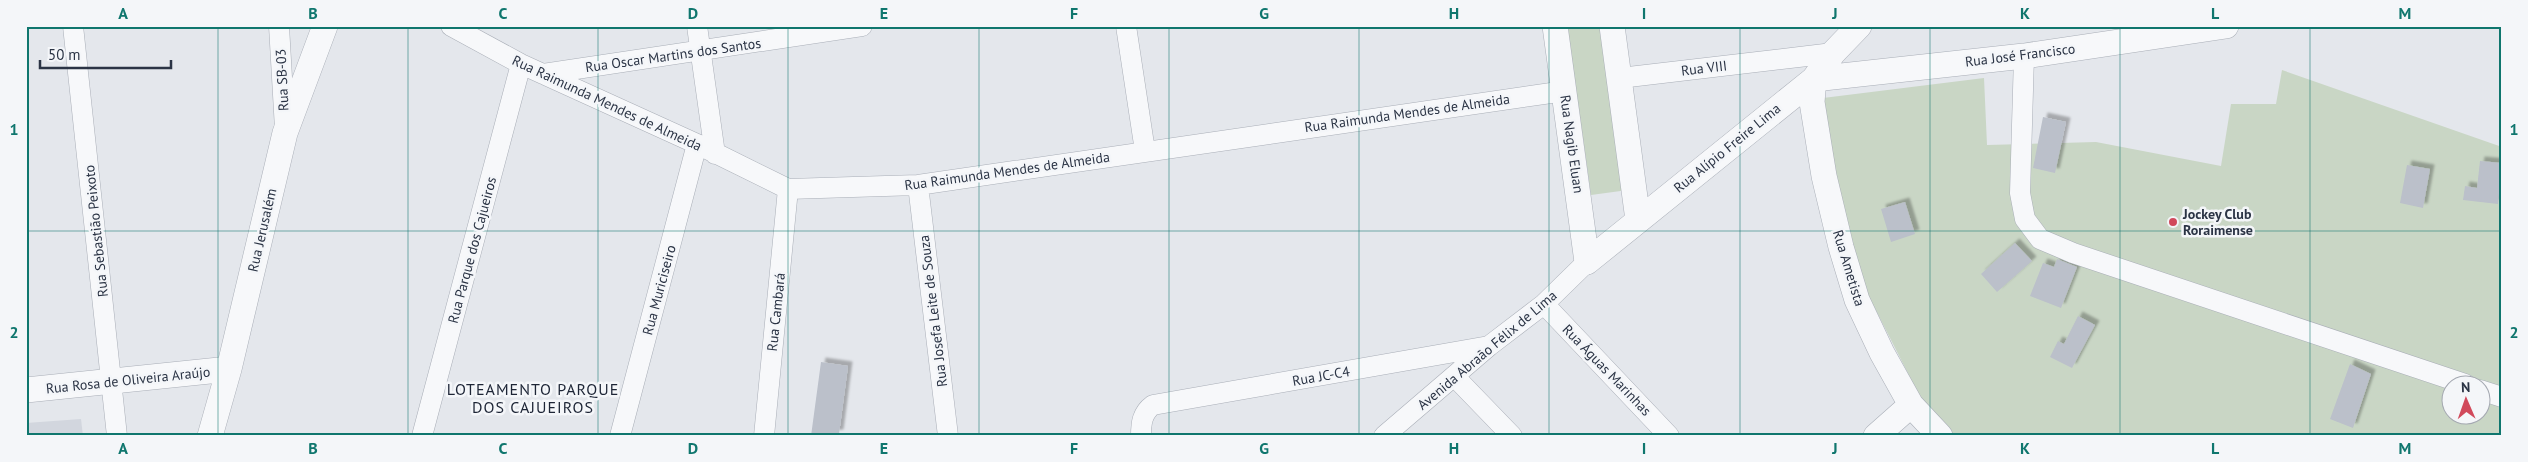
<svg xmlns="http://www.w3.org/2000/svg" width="2528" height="462" viewBox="0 0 2528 462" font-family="'PT Sans',sans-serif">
<defs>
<filter id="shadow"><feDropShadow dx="4.5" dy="-4.5" stdDeviation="1" flood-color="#0004"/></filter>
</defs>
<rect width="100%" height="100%" fill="#e4e7ec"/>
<path fill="#d2d6de" d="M81 419 83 436H26V423Z"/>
<path fill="#c9d6c5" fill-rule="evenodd" d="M1567 26H1604L1628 190 1591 195Z
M2282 70 2502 147V436H1955L1920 397 1859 277 1827 151 1823 98 1984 78 1987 145 2096 142 2221 166 2231 104H2276ZM2450 384H2480V414H2450Z"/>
<path fill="#bbc0ca" filter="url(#shadow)" d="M2043 117 2066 122 2055 173 2033 168Z
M2480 161 2502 163 2498 204 2463 200 2465 186 2477 188Z
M2407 165 2430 169 2423 208 2400 203Z
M1905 202 1915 234 1891 242 1881 209Z
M2015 243 2032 261 1997 292 1981 274Z
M2057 259 2077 267 2061 308 2030 296 2043 263 2054 267Z
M2078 316 2095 325 2072 368 2050 357 2058 341 2064 344Z
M821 362 848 366 839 434 811 436Z
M2350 364 2371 374 2353 428 2330 419Z"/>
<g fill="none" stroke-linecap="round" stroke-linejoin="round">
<g stroke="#a9aeb7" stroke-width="21">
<path id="minor" d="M73 26 117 436
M279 26 285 129
M451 26 521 64 697 144 788 189 918 185 1565 91
M697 26 715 154
M1126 26 1145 151
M2024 56 2020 193 2025 219 2040 239 2073 253 2465 384
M543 74 862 26
M1620 78 1833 53
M918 185 948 436
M1544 304 1669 436
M1454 376 1512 436
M2480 390 2502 397
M422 436 521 64
M620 436 697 144
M764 436 788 189
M1141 436C1141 423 1142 413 1153 405L1489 346
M1384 436 1489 346 1544 304 1587 262"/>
</g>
<g stroke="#a9aeb7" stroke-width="26">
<path id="tertiary" d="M1555 26 1587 262
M1612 26 1638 220
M1814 79 2024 56 2226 26
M1814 79 1812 102 1824 176 1841 247 1857 300 1882 353 1911 405 1940 436
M1587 262 1814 79 1833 53 1859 26
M26 390 229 369
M210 436 229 369 285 133 325 26
M1876 436 1911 405"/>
</g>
<use href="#minor" stroke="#f7f8fa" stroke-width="20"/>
<use href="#tertiary" stroke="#f7f8fa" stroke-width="25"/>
</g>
<path fill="none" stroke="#0f766e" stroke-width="1" stroke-opacity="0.55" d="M218 26V436M408 26V436M598 26V436M788 26V436M979 26V436M1169 26V436M1359 26V436M1549 26V436M1740 26V436M1930 26V436M2120 26V436M2310 26V436M26 231H2502"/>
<circle fill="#d1495b" stroke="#f4f6f9" stroke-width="2" cx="2173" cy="222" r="5"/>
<g text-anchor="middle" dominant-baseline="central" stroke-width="5" stroke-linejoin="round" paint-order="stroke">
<g font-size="14" fill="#2b3445" stroke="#f4f6f9">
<text transform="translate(673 55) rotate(-8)">Rua Oscar Martins dos Santos</text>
<text transform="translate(2020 55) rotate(-7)">Rua José Francisco</text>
<text transform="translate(1704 68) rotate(-7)">Rua VIII</text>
<text transform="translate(282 80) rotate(-93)">Rua SB-03</text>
<text transform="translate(607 103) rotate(25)">Rua Raimunda Mendes de Almeida</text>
<text transform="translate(1407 113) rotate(-8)">Rua Raimunda Mendes de Almeida</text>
<text transform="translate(1572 144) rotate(82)">Rua Nagib Eluan</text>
<text transform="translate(1727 148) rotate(-39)">Rua Alípio Freire Lima</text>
<text transform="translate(1007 171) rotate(-8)">Rua Raimunda Mendes de Almeida</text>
<text transform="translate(262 230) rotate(-77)">Rua Jerusalém</text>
<text transform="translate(96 231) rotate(-96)">Rua Sebastião Peixoto</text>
<text transform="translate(472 250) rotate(-75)">Rua Parque dos Cajueiros</text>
<text transform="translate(1849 268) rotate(73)">Rua Ametista</text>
<text transform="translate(659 290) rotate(-75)">Rua Muriciseiro</text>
<text transform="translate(933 311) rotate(-97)">Rua Josefa Leite de Souza</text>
<text transform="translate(776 312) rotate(-84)">Rua Cambará</text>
<text transform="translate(1487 350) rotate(-40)">Avenida Abraão Félix de Lima</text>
<text transform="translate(1607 370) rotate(46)">Rua Águas Marinhas</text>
<text transform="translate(1321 376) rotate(-10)">Rua JC-C4</text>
<text transform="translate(128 380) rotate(-6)">Rua Rosa de Oliveira Araújo</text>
</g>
<g font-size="14" font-weight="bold" fill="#2b3445" stroke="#f4f6f9" text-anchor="start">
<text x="2183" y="214">Jockey Club<tspan x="2183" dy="16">Roraimense</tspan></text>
</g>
<g font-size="16" letter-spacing="1" fill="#1d2536" stroke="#f4f6f9">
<text x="533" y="389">LOTEAMENTO PARQUE<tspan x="533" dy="18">DOS CAJUEIROS</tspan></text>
</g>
</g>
<rect width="2528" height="462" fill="none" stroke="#f4f6f9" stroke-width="55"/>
<g transform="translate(2466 400) rotate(358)"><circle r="24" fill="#f4f6f9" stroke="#a4a8b1"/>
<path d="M0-4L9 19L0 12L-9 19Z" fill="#d1495b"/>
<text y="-8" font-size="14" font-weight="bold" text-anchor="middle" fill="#2b3445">N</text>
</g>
<path d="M40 60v8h131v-8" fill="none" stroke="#2b3445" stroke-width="2.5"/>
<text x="48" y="60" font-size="15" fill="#2b3445" stroke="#f4f6f9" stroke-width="4" paint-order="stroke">50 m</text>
<rect x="28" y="28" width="2472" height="406" fill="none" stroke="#0f766e" stroke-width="2"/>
<g font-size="16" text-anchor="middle" font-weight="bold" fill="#0f766e">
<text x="123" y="19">A</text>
<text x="313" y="19">B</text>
<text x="503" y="19">C</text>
<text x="693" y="19">D</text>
<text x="884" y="19">E</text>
<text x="1074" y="19">F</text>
<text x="1264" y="19">G</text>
<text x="1454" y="19">H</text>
<text x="1644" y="19">I</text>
<text x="1835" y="19">J</text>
<text x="2025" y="19">K</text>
<text x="2215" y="19">L</text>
<text x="2405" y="19">M</text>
<text x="14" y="135">1</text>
<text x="2514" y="135">1</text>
<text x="14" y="338">2</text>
<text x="2514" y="338">2</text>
<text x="123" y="454">A</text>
<text x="313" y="454">B</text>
<text x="503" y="454">C</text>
<text x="693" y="454">D</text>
<text x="884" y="454">E</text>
<text x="1074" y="454">F</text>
<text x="1264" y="454">G</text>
<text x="1454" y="454">H</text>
<text x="1644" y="454">I</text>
<text x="1835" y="454">J</text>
<text x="2025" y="454">K</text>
<text x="2215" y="454">L</text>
<text x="2405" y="454">M</text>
</g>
</svg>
